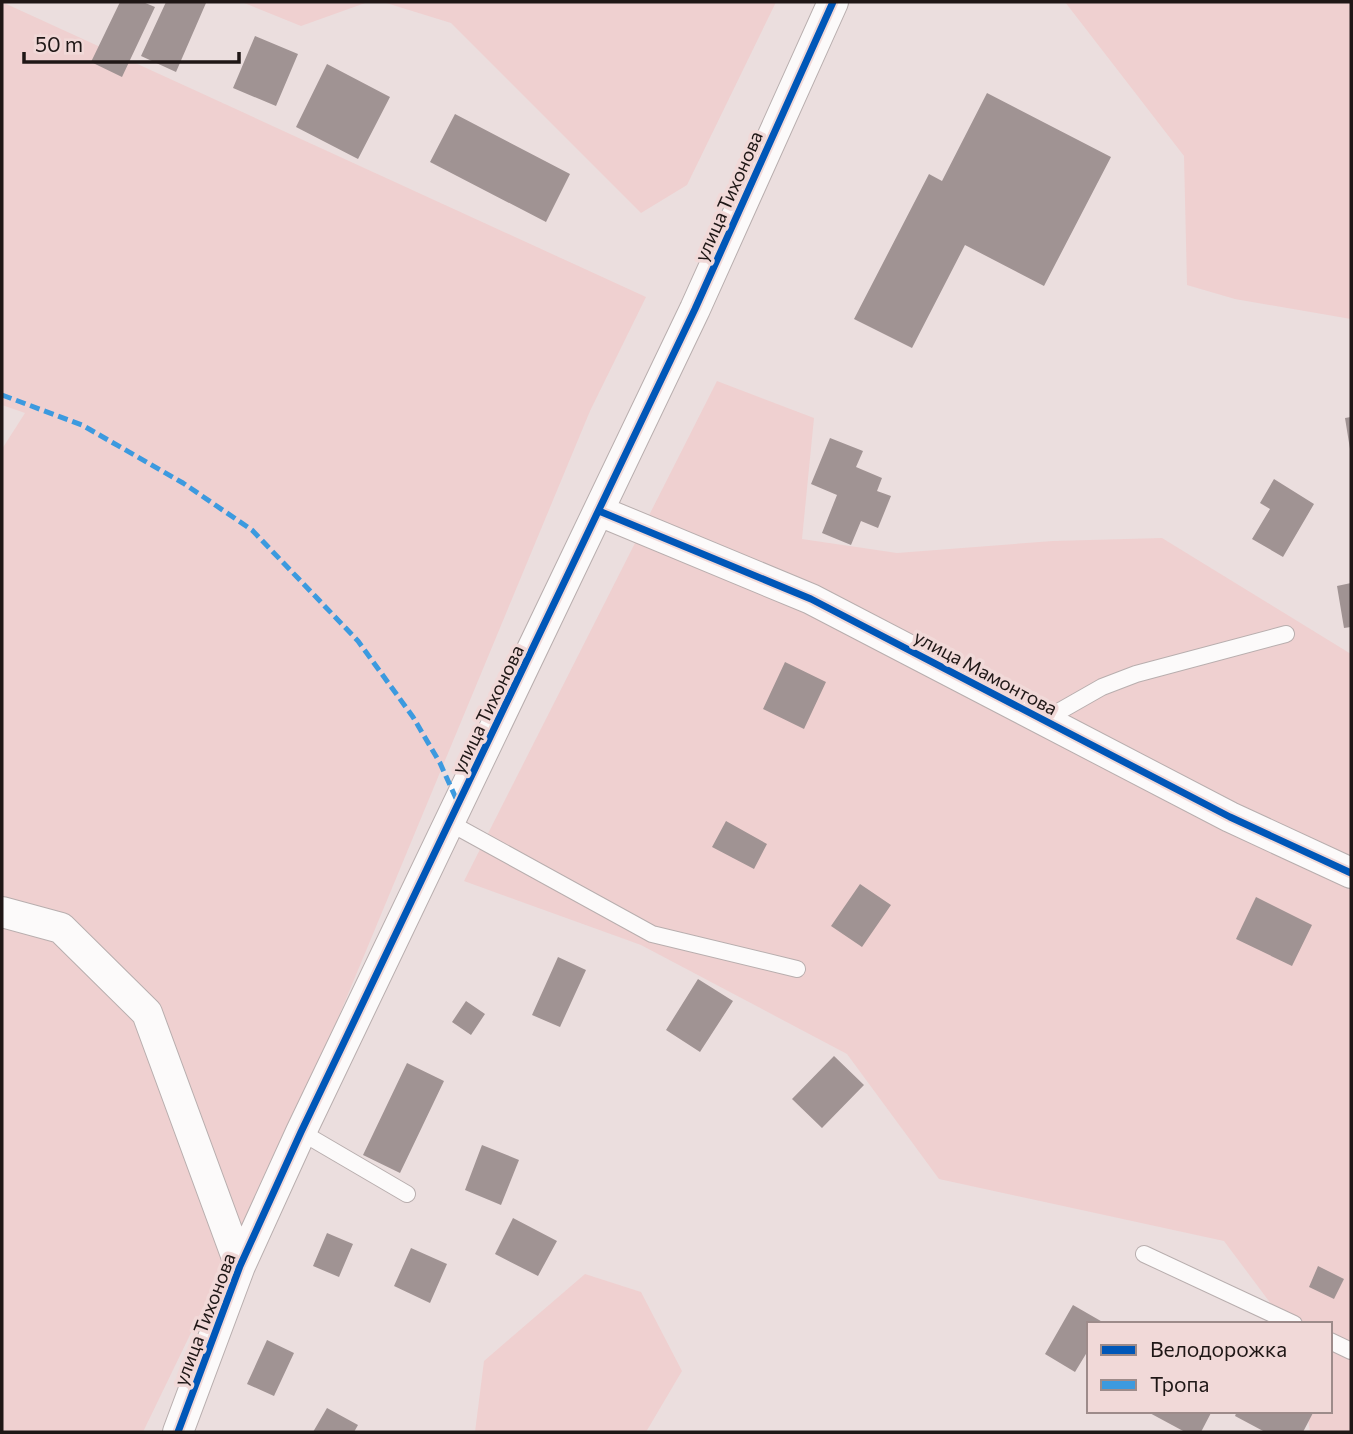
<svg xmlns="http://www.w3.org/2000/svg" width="1353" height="1434" viewBox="0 0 1353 1434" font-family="Commissioner,sans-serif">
<rect width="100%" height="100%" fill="#ebdede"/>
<path fill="#efd0d0" d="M2 2 646 297 590 411 307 1093 143 1432H2V449L25 413 2 405Z
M242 2H368L301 26Z
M383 2H776L687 185 641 213 451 23Z
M1065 2H1351V319L1235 299 1187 285 1184 156Z
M717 381 814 418 802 539 897 553 1053 541 1162 538 1351 654V1432H1310L1307 1411H1330V1324H1286L1224 1241 939 1179 847 1054 641 945 464 881Z
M585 1274 641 1292 682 1371 646 1432H475L484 1361Z"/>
<path fill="#a09393" d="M120 2H143L155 7 122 77 91 62Z
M166 2 206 3 176 72 141 56Z
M255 36 298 54 276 106 233 88Z
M327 64 390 97 358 159 296 127Z
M987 93 1111 157 1044 286 965 245 912 348 854 319 929 174 942 181Z
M455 114 570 174 546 222 430 162Z
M1351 417V449H1350L1345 418Z
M830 438 863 451 856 467 882 478 877 491 891 496 878 528 861 521 851 545 822 533 837 495 811 484Z
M1274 479 1314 504 1283 557 1252 539 1270 509 1260 503Z
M1351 583V627L1344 628 1337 586Z
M785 662 826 682 804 729 763 709Z
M726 821 767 844 754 869 712 847Z
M860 884 891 905 862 947 831 926Z
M1256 897 1312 925 1292 966 1236 939Z
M558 957 586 970 560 1027 532 1015Z
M698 979 733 1001 700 1052 666 1030Z
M466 1001 485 1014 471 1035 452 1022Z
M834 1056 864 1085 822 1128 792 1099Z
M407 1063 444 1081 400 1173 363 1155Z
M482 1145 519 1160 501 1205 465 1190Z
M513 1218 557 1241 538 1276 495 1254Z
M327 1233 353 1244 339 1277 313 1266Z
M411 1248 447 1264 430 1303 394 1286Z
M1318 1266 1344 1279 1334 1299 1309 1287Z
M1073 1305 1106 1324H1089V1349L1075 1372 1045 1354Z
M267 1340 294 1353 274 1396 247 1384Z
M327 1408 358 1425 354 1432H313Z
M1146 1411H1212L1201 1432H1185Z
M1237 1411H1314L1303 1432H1265L1235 1416Z"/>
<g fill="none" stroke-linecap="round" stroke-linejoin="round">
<g stroke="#b8aeae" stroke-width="18">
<path id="service" d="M1044 720 1102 687 1136 674 1286 634
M450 823 652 934 797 969
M301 1132 407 1194
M1144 1254 1294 1324
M1330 1341 1351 1351"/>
</g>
<g stroke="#b8aeae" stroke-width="32">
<path id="minor" d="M599 511 811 599 1230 817 1351 873
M2 912 61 928 147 1013 240 1266
M178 1432 240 1266 301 1132 695 309 833 2"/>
</g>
<use href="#service" stroke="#fcfafa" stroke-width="16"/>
<use href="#minor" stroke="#fcfafa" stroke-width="30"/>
<path stroke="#3c9adf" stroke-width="5" stroke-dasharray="10 5" stroke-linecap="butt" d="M2 395 82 425 183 483 252 530 358 641 413 717 440 763 459 805"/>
<g stroke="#f1d9d8" stroke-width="11">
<path id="cycleway" d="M599 511 811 599 1230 817 1351 873
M178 1432 240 1266 301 1132 695 309 833 2"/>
</g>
<use href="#cycleway" stroke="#0057b8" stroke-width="7"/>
</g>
<g text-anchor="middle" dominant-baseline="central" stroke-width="7" stroke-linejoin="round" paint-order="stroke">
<g font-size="19" fill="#1f1716" stroke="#f1d9d8">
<text transform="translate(728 196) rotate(-66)">улица Тихонова</text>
<text transform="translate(986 672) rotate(28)">улица Мамонтова</text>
<text transform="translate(487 709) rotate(-64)">улица Тихонова</text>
<text transform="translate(204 1319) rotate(-69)">улица Тихонова</text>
</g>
</g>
<rect width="1353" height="1434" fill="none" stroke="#1f1716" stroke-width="7"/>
<rect x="1087" y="1322" width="245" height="91" fill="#f1d9d8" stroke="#9d8b8a" stroke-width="2"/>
<rect x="1101" y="1345" width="35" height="10" fill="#0057b8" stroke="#9d8b8a" stroke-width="2"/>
<text x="1150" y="1357" font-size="21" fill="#1f1716">Велодорожка</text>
<rect x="1101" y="1380" width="35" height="10" fill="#3c9adf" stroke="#9d8b8a" stroke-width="2"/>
<text x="1150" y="1392" font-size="21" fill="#1f1716">Тропа</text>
<path d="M24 52v10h215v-10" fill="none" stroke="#1f1716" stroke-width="3.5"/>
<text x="35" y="52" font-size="21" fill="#1f1716" stroke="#f1d9d8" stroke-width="5" paint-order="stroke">50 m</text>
</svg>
